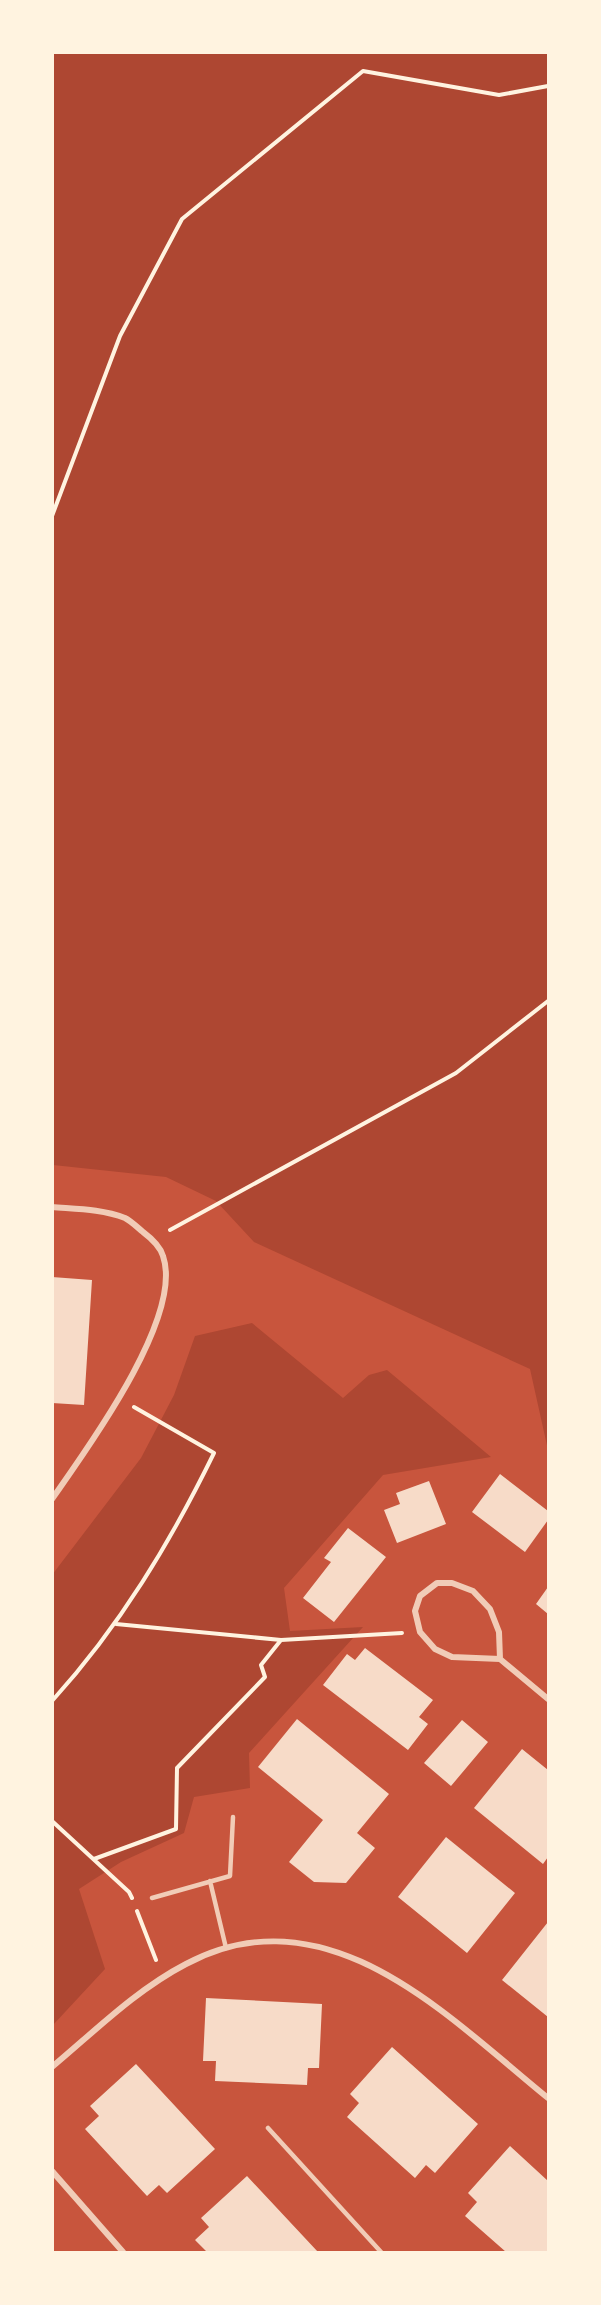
<svg xmlns="http://www.w3.org/2000/svg" width="601" height="2305" viewBox="0 0 601 2305" font-family="Rubik,sans-serif">
<rect width="100%" height="100%" fill="#c8553d"/>
<path fill="#ae4732" d="M53 53H548V1450L530 1369 254 1242 216 1201 166 1177 53 1165Z
M252 1323 343 1398 369 1375 387 1370 491 1457 383 1475 284 1588 290 1631 363 1627 249 1753 250 1788 194 1797 184 1833 121 1862 79 1889 105 1969 53 2025 52 1575 141 1458 174 1395 195 1336Z"/>
<path fill="#f7dbc8" d="M52 1277 92 1280 84 1405 52 1403Z
M500 1474 548 1511V1520L525 1552 472 1512Z
M429 1481 446 1524 397 1543 384 1510 400 1504 396 1493Z
M348 1528 386 1557 334 1622 303 1598 331 1562 324 1558Z
M548 1587V1614L536 1604Z
M365 1648 433 1700 419 1717 428 1724 408 1750 323 1685 347 1654 355 1660Z
M297 1719 389 1794 357 1833 375 1848 346 1883 314 1882 289 1862 323 1820 258 1767Z
M462 1720 488 1742 451 1786 424 1763Z
M522 1749 548 1770V1857L543 1864 474 1808Z
M446 1837 515 1893 467 1953 398 1897Z
M548 1922V2017L502 1980Z
M206 1998 322 2004 319 2068H308L307 2085 215 2081 216 2061H203Z
M392 2047 478 2124 435 2173 426 2165 415 2178 347 2117 359 2103 350 2094Z
M136 2064 215 2149 167 2193 159 2185 147 2196 85 2129 99 2116 90 2106Z
M510 2146 548 2181V2252H506L465 2216 477 2202 468 2193Z
M247 2176 318 2252H207L195 2240 209 2227 201 2218Z"/>
<g fill="none" stroke-linecap="round" stroke-linejoin="round">
<path stroke="#fff3e0" stroke-width="4" d="M52 516 120 336 182 219 363 71 499 95 548 86
M170 1230 456 1073 548 1001
M116 1624 281 1640 402 1633
M52 1701C120 1626 170 1543 214 1453L134 1407
M52 1821 129 1892 132 1898
M94 1859 176 1829 177 1768 265 1677 261 1665 281 1640
M137 1911 156 1960"/>
<path stroke="#f1ccb7" stroke-width="4.5" d="M210 1881 226 1948
M152 1898 230 1876 233 1817
M268 2128 381 2252"/>
<path stroke="#f1ccb7" stroke-width="6" d="M52 1207C76 1209 102 1209 125 1218 131 1221 137 1227 143 1232 151 1238 160 1246 163 1256 184 1317 87 1449 52 1499
M500 1659 499 1632 490 1609 473 1591 452 1583H437L420 1596 415 1611 420 1632 435 1649 452 1657 500 1659 548 1699
M52 2067C95 2031 136 1990 186 1964 327 1889 447 2016 548 2098
M52 2171 123 2252"/>
</g>
<rect width="601" height="2305" fill="none" stroke="#fff3e0" stroke-width="108"/>
</svg>
